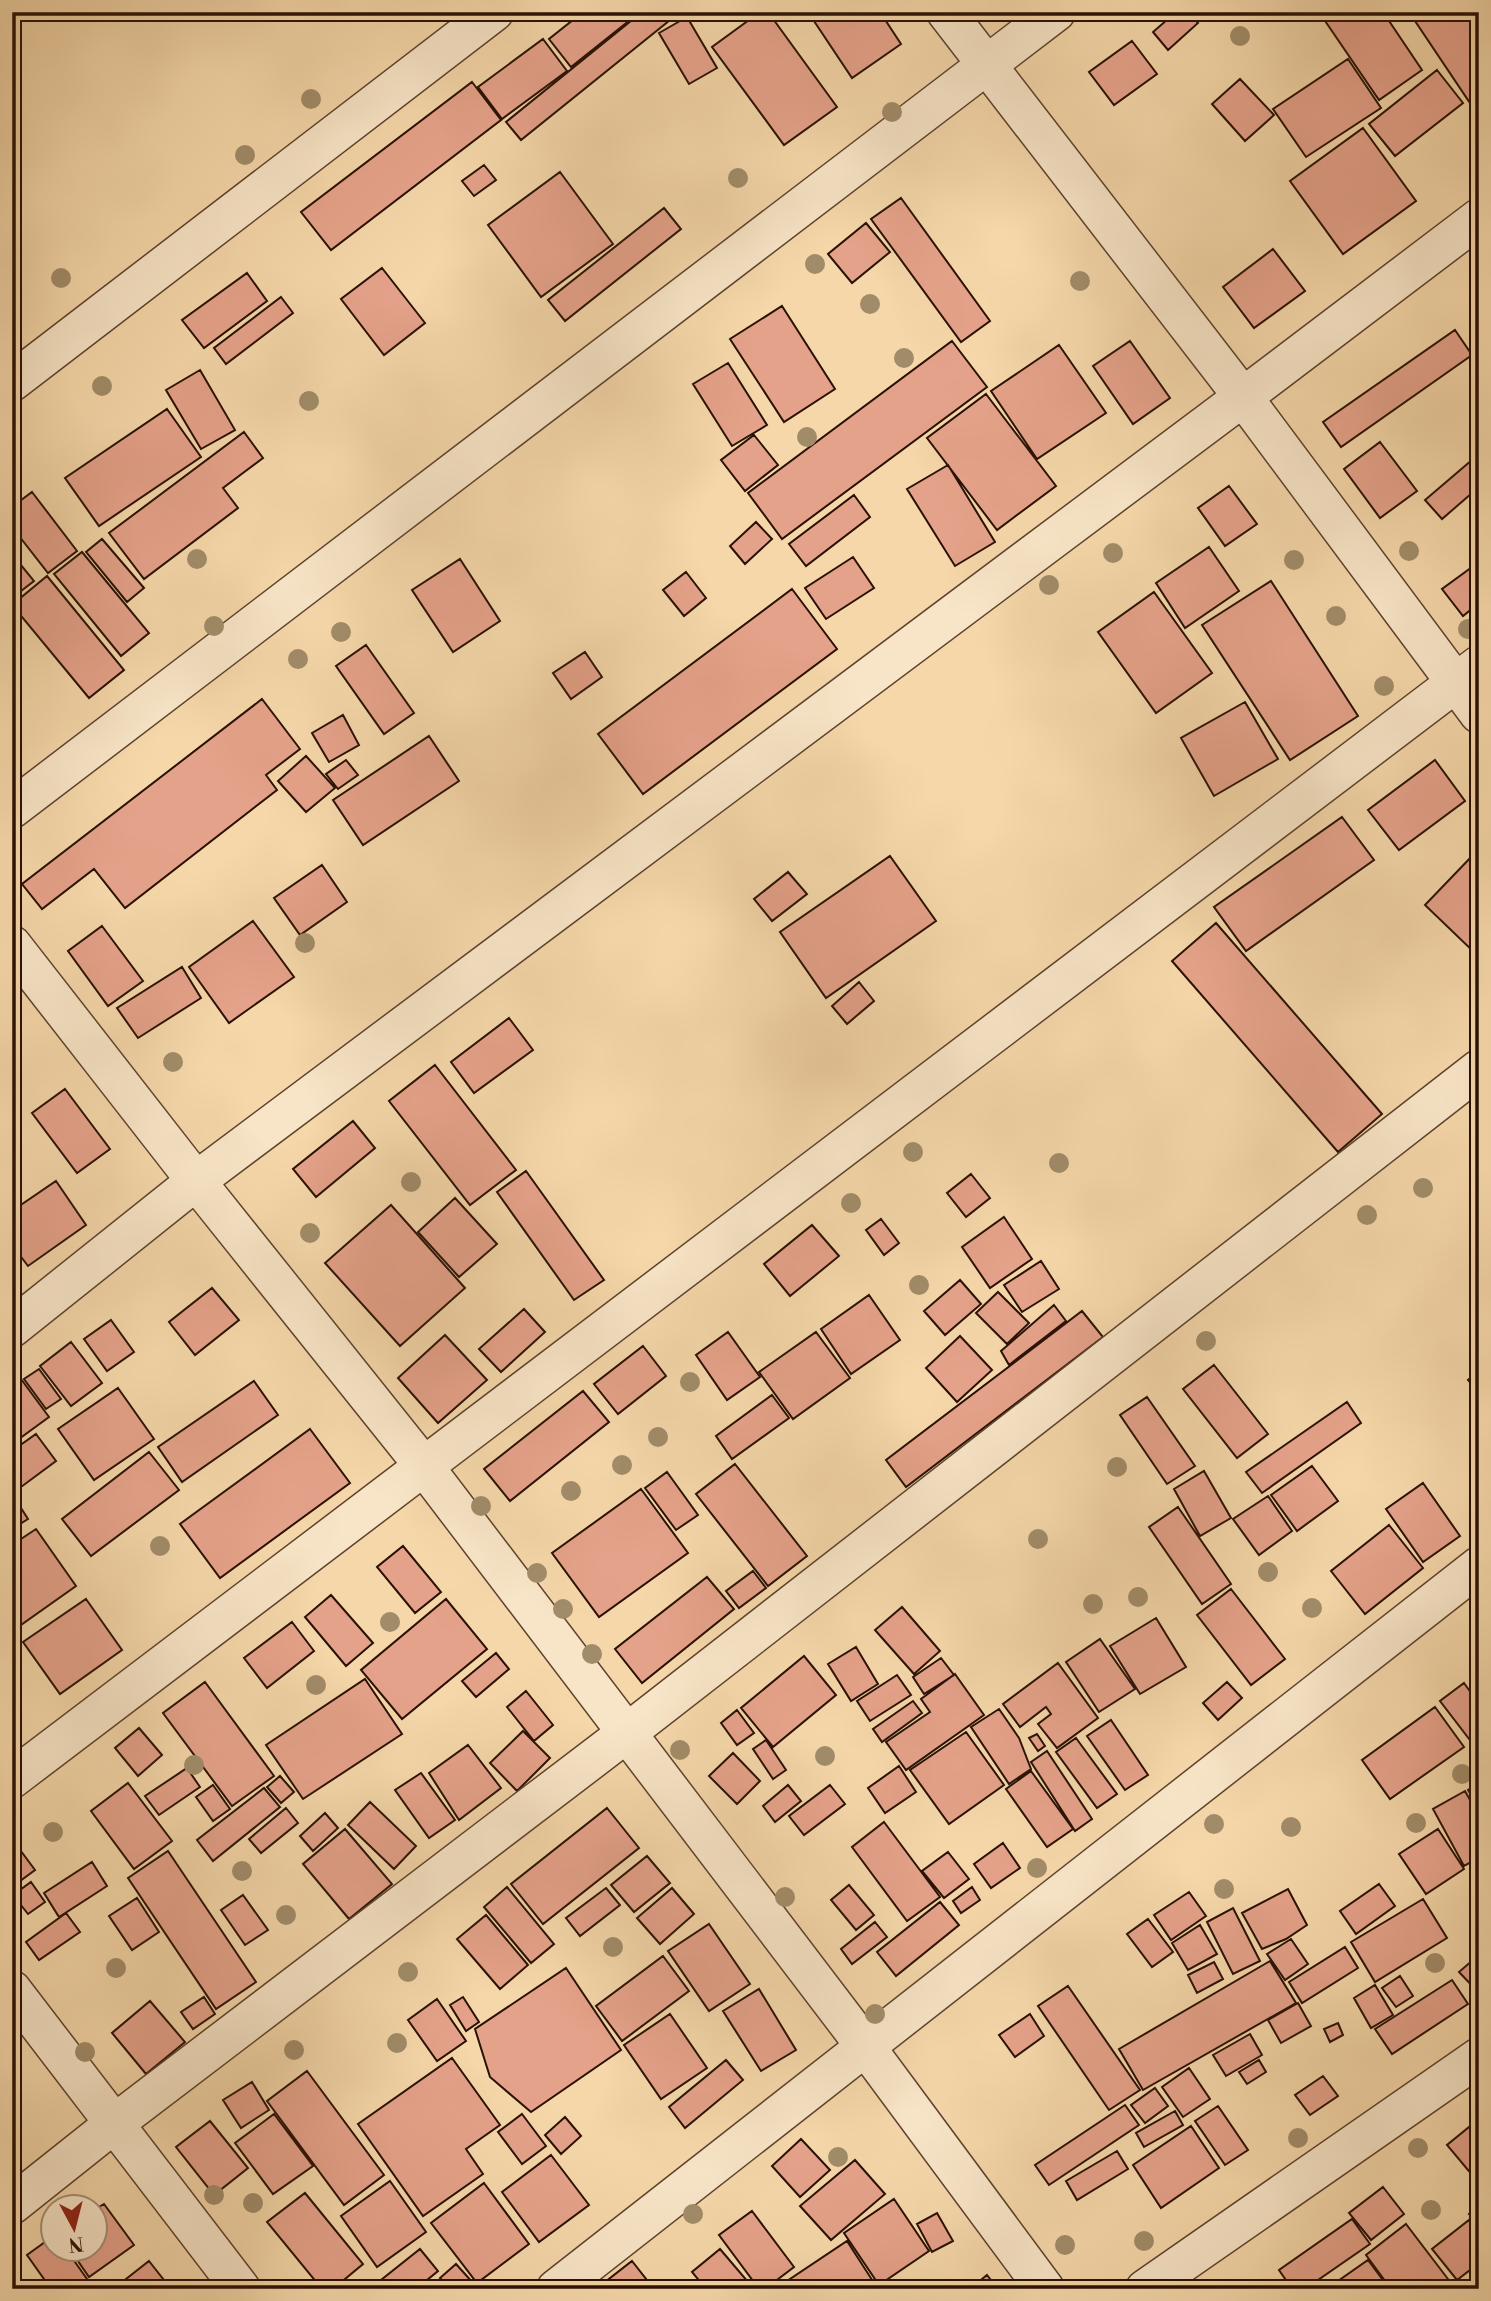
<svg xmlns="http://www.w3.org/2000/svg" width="1491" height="2301" viewBox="0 0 1491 2301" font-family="'Libre Bodoni',serif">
<rect width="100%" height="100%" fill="#f5d7a9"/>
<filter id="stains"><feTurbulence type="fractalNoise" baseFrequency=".00286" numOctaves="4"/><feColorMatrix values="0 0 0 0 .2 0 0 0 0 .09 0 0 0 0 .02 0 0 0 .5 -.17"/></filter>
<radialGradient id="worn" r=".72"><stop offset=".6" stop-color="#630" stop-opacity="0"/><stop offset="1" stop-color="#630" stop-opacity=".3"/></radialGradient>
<path fill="#e5a28a" stroke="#2a1105" stroke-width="2" d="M583 12H640L571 67 549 39Z
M642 12H680L521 140 506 122Z
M760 12H768L837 107 784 145 712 47Z
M808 12H880L901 44 852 78Z
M1176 12H1189L1198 23 1168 50 1153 32Z
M1319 12H1383L1422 70 1379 100Z
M1409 12H1468L1479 28V97L1470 103Z
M687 17 717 68 689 84 659 33Z
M543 39 567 71 502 119 478 87Z
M1132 41 1157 74 1114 105 1089 72Z
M1348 59 1381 108 1306 157 1273 109Z
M1437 70 1463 103 1395 156 1369 124Z
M1240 79 1274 115 1245 141 1212 104Z
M472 82 501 120 331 250 301 212Z
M1363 128 1416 201 1343 254 1290 181Z
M484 165 496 180 474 196 462 181Z
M560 172 613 244 541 297 488 225Z
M901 198 990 321 961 342 871 219Z
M664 208 681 229 565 321 548 300Z
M866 223 890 252 852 283 828 254Z
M1273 249 1305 291 1254 328 1223 287Z
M382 268 425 323 384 355 341 299Z
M247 273 267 301 204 348 182 320Z
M281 297 293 313 226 364 214 348Z
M782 306 835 389 784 422 730 339Z
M1455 330 1472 355 1341 447 1323 422Z
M952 341 987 387 782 539 748 493Z
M1130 341 1170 398 1133 424 1093 366Z
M1059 345 1106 413 1037 459 991 391Z
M728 363 767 425 732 446 693 384Z
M200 370 235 430 201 449 166 390Z
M986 394 1056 486 997 530 927 438Z
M167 409 201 457 99 526 65 478Z
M244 432 263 458 223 488 238 508 144 579 109 533Z
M754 435 778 465 745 491 721 460Z
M1380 442 1417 491 1380 518 1344 469Z
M1479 454V487L1442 519 1425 500Z
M948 465 995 542 955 566 907 489Z
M1229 486 1257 524 1225 546 1198 508Z
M32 492 77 551 48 573 12 527V507Z
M854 495 870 517 806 566 789 544Z
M756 522 772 539 745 564 730 546Z
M102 539 144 588 127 602 86 552Z
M1209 547 1239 591 1185 628 1156 583Z
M82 552 149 633 121 656 54 574Z
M12 554 34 581 12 598Z
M853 557 874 588 826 619 805 588Z
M460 559 500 621 453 652 412 590Z
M1479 562V603L1463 616 1442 589Z
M686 572 706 598 684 616 663 590Z
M47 576 124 670 89 698 12 605Z
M1271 581 1358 716 1290 760 1202 625Z
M792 589 837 649 643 794 598 734Z
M1154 592 1212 673 1156 713 1098 632Z
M366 645 414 713 384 734 336 666Z
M585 652 602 677 571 699 553 673Z
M12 672 20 680 12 686Z
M262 699 300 749 266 775 277 790 125 908 94 869 42 909 22 884Z
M1245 702 1278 759 1214 796 1181 738Z
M343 715 359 745 329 762 312 733Z
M429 736 459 781 363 845 333 800Z
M306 756 335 788 306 812 278 781Z
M346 760 358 775 338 789 326 774Z
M1435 760 1465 801 1399 850 1368 810Z
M1342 817 1374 860 1246 951 1214 907Z
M1474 854 1479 859V957L1425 905Z
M890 856 936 921 826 998 780 932Z
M322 865 347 902 300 935 274 898Z
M788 872 807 894 772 921 754 899Z
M253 921 294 977 229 1023 189 967Z
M1216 923 1382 1114 1338 1152 1172 961Z
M102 926 143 981 108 1006 68 951Z
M182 967 201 998 138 1038 117 1008Z
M859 982 874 1001 847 1024 832 1006Z
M509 1018 533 1050 474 1093 451 1062Z
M435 1065 516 1170 470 1205 389 1101Z
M65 1089 110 1149 77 1173 32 1113Z
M12 1114 19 1123 12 1129Z
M353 1121 375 1148 316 1197 293 1169Z
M526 1171 604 1280 574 1300 497 1192Z
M971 1174 990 1198 966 1217 947 1193Z
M56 1181 86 1225 28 1266 12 1245V1211Z
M455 1198 497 1244 459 1277 418 1232Z
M391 1205 465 1288 400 1346 325 1263Z
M1004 1217 1032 1259 990 1288 962 1247Z
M881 1219 899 1243 884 1255 866 1230Z
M812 1225 839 1256 790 1296 764 1264Z
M1041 1261 1059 1289 1022 1312 1004 1285Z
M960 1280 981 1304 945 1335 924 1311Z
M212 1288 239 1320 195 1355 169 1322Z
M998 1292 1029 1323 1007 1344 976 1313Z
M869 1295 900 1340 851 1374 821 1329Z
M1054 1305 1066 1321 1009 1365 1001 1351Z
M524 1309 545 1332 501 1372 479 1349Z
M1082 1311 1103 1337 906 1487 886 1460Z
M111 1320 134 1352 107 1371 84 1339Z
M728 1332 760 1377 727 1400 696 1355Z
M816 1332 850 1378 793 1419 759 1372Z
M445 1335 487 1380 438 1423 398 1378Z
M960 1336 992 1370 957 1402 926 1368Z
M71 1342 102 1383 71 1406 40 1366Z
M643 1346 666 1376 618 1414 594 1384Z
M1214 1365 1268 1434 1237 1458 1183 1389Z
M39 1369 61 1399 46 1409 24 1379Z
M1479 1371V1393L1468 1380Z
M21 1379 49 1417 12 1444V1385Z
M254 1381 278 1415 182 1482 158 1447Z
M118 1388 154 1439 94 1480 58 1429Z
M583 1391 609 1422 510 1501 484 1469Z
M772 1395 789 1418 732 1459 716 1436Z
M1147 1397 1195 1466 1167 1484 1120 1415Z
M1347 1402 1361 1423 1262 1493 1246 1472Z
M310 1429 350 1483 220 1578 180 1524Z
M36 1434 56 1461 17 1490 12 1484V1451Z
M149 1452 179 1490 91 1556 62 1519Z
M735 1464 807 1556 768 1586 696 1494Z
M1312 1466 1338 1501 1297 1531 1271 1495Z
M1204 1471 1231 1518 1200 1536 1174 1489Z
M667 1472 698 1515 676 1530 645 1488Z
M1423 1483 1460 1536 1423 1562 1386 1509Z
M641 1489 688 1553 599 1617 552 1553Z
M12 1494 28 1519 12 1529Z
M1268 1496 1292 1531 1259 1555 1233 1519Z
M1178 1507 1231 1584 1202 1604 1149 1527Z
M1389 1525 1423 1568 1365 1614 1331 1571Z
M36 1529 76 1586 18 1627 12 1619V1545Z
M403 1546 441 1592 415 1613 377 1567Z
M753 1571 766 1588 739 1608 726 1591Z
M707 1577 734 1609 642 1683 615 1649Z
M1231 1589 1285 1659 1251 1685 1197 1615Z
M331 1595 373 1643 346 1666 305 1617Z
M86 1599 122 1650 60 1694 23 1642Z
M446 1599 487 1649 402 1719 361 1670Z
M902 1607 940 1651 914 1674 875 1630Z
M1156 1618 1186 1667 1140 1694 1110 1646Z
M292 1622 314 1651 267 1688 244 1658Z
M1100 1639 1135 1689 1099 1712 1066 1662Z
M856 1647 878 1684 851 1701 828 1664Z
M496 1653 509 1669 476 1697 462 1681Z
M804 1656 836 1695 773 1747 741 1708Z
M941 1658 954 1675 924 1694 913 1677Z
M1058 1663 1098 1718 1057 1748 1038 1724 1051 1714 1046 1707 1020 1727 1003 1704Z
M955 1674 984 1715 906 1770 886 1742 930 1712 921 1699Z
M897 1675 911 1695 870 1721 857 1701Z
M365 1679 402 1734 303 1799 266 1745Z
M205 1682 274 1776 232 1806 163 1713Z
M1227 1682 1242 1698 1218 1720 1203 1703Z
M1464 1683 1479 1704V1739L1473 1744 1440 1701Z
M526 1691 553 1725 534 1741 507 1707Z
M913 1701 922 1713 882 1742 873 1729Z
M1435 1707 1464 1747 1390 1799 1362 1760Z
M999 1709 1019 1738 1031 1769 1009 1784 971 1727Z
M737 1710 754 1733 737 1745 721 1723Z
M1111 1720 1148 1775 1125 1790 1087 1736Z
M139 1728 162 1755 138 1776 115 1748Z
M523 1731 550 1758 517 1791 490 1763Z
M966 1732 1004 1785 949 1824 910 1770Z
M1037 1734 1045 1746 1038 1751 1029 1738Z
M1076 1738 1117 1794 1097 1808 1056 1752Z
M766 1740 786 1770 773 1779 753 1749Z
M468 1745 501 1788 459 1820 429 1773Z
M1047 1751 1092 1819 1075 1831 1031 1762Z
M733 1753 760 1781 737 1804 709 1776Z
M899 1766 916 1792 885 1813 868 1788Z
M187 1768 200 1787 159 1815 145 1796Z
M1031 1771 1073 1829 1047 1847 1006 1789Z
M421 1773 455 1820 429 1838 395 1790Z
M280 1776 294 1792 281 1803 267 1787Z
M128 1783 172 1841 134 1869 91 1811Z
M1479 1784V1809L1468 1790Z
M213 1785 230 1809 213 1821 196 1797Z
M788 1785 801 1801 775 1822 763 1806Z
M830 1785 845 1804 804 1835 789 1816Z
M264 1788 280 1807 213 1861 197 1840Z
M1465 1791 1479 1816V1858L1464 1866 1433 1809Z
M370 1802 416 1846 394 1869 348 1825Z
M286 1808 298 1823 261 1853 249 1839Z
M607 1808 639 1848 543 1924 511 1884Z
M325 1813 338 1828 313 1851 300 1836Z
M884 1822 940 1897 907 1921 852 1847Z
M345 1829 392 1884 349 1919 303 1864Z
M1438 1829 1464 1869 1426 1894 1399 1854Z
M12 1839 35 1870 12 1887Z
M1003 1843 1020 1868 991 1888 974 1864Z
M168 1851 256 1982 216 2009 128 1878Z
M948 1852 969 1879 944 1898 922 1871Z
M647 1856 670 1883 634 1912 611 1885Z
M92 1862 107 1886 59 1917 44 1893Z
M31 1882 45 1902 28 1914 13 1895Z
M1379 1884 1395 1906 1356 1934 1340 1911Z
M849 1885 874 1915 856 1930 831 1900Z
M507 1887 554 1944 531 1963 484 1907Z
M972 1887 980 1900 961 1913 953 1901Z
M606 1888 620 1905 580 1936 566 1918Z
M672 1888 694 1914 660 1944 637 1918Z
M1288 1889 1307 1925 1286 1939 1262 1949 1242 1913Z
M1189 1892 1206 1916 1171 1940 1154 1915Z
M243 1895 268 1930 245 1945 221 1910Z
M137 1898 159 1932 132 1950 109 1916Z
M1423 1899 1447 1938 1375 1982 1351 1942Z
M940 1902 959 1925 896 1976 877 1952Z
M1233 1908 1260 1961 1233 1974 1207 1922Z
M66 1913 80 1932 39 1960 26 1942Z
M486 1915 528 1965 500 1989 457 1939Z
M1148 1919 1173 1952 1152 1967 1127 1934Z
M875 1922 887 1937 852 1964 841 1949Z
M709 1924 750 1984 709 2011 668 1951Z
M1200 1925 1217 1954 1188 1970 1172 1943Z
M1291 1939 1308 1964 1285 1980 1267 1954Z
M1345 1947 1358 1968 1302 2003 1289 1982Z
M663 1956 689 1991 622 2041 596 2006Z
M1474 1959 1479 1964V1993L1459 1972Z
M1270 1961 1296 2003 1143 2090 1119 2049Z
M1214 1962 1223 1979 1197 1993 1188 1975Z
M566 1968 621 2050 531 2112 490 2077 475 2029Z
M1400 1976 1413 1996 1396 2007 1382 1988Z
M1452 1980 1468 2004 1392 2054 1375 2029Z
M1375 1985 1393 2015 1371 2028 1354 1998Z
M1068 1986 1140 2090 1109 2110 1038 2006Z
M759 1989 796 2050 761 2071 723 2011Z
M204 1997 215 2014 193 2029 181 2012Z
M463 1997 479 2022 466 2031 450 2005Z
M437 1999 466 2041 437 2061 408 2020Z
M150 2001 185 2042 146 2074 112 2033Z
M1298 2003 1311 2026 1281 2043 1268 2020Z
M670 2014 707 2068 661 2099 624 2045Z
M1030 2014 1044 2036 1015 2057 999 2035Z
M1338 2023 1343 2035 1330 2042 1324 2029Z
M1250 2034 1262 2055 1226 2076 1213 2055Z
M452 2058 500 2125 466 2149 483 2174 423 2216 358 2124Z
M726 2060 743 2080 685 2128 669 2107Z
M1259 2060 1266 2072 1247 2084 1239 2072Z
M1189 2068 1210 2099 1183 2117 1162 2087Z
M307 2071 384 2175 344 2205 267 2101Z
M1323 2076 1338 2096 1310 2115 1295 2095Z
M252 2082 269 2110 241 2128 223 2100Z
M1155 2088 1168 2106 1145 2123 1131 2105Z
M1125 2105 1139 2125 1049 2185 1035 2165Z
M1218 2106 1248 2150 1225 2165 1195 2121Z
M1175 2111 1183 2125 1144 2147 1136 2133Z
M274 2114 313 2166 273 2194 235 2143Z
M522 2114 546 2146 522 2164 498 2132Z
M565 2117 581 2136 561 2154 545 2135Z
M210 2121 248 2168 214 2195 176 2147Z
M1474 2123 1479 2129 1478 2182 1447 2145Z
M1191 2126 1219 2168 1161 2208 1133 2165Z
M801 2139 830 2170 800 2197 772 2166Z
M1117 2151 1128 2169 1077 2200 1066 2181Z
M551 2155 589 2205 539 2242 502 2192Z
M855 2160 885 2194 831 2240 800 2206Z
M390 2181 426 2232 377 2267 341 2216Z
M484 2183 529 2244 477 2283 431 2223Z
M1383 2187 1404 2214 1371 2240 1349 2213Z
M305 2193 363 2264 333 2289H322L267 2222Z
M894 2199 929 2251 879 2285 844 2233Z
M104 2204 134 2245 89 2277 69 2248H94V2210Z
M1479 2207V2226L1469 2214Z
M752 2211 794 2267 765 2289H759L719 2235Z
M937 2213 953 2241 932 2252 917 2224Z
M1352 2219 1370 2244 1305 2289H1292L1279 2270Z
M1469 2220 1479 2232V2263L1457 2280 1432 2249Z
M1406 2224 1451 2283 1444 2289H1391L1366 2255Z
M52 2237V2248H65L87 2279 72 2289H51L27 2255Z
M847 2241 876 2286 873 2289H775Z
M420 2249 438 2271 416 2289H387L381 2280Z
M720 2249 754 2289H706L692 2272Z
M1368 2260 1388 2287 1344 2289 1338 2281Z
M149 2261 171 2289H125L121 2283Z
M632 2261 654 2289H596Z
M456 2264 473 2283 466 2289H450L440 2278Z
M987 2275 998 2289H970Z
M1325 2281 1331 2289H1315Z"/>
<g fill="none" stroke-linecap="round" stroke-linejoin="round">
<g stroke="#5d422e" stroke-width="41">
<path id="minor" d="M946 12 1243 397 1479 714
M12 382 494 12
M12 809 1056 12
M12 945 196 1181 423 1465 865 2046 1045 2289
M12 1328 196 1181 1243 397 1479 218
M12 1779 1479 665
M12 1990 241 2289
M12 2205 115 2123 628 1732 1479 1069
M556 2289 1479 1566
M1145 2289 1479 2057"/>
</g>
<use href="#minor" stroke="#f8e5c7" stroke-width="38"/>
</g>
<g fill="#a18c69">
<circle cx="1240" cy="36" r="10"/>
<circle cx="311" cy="99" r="10"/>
<circle cx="892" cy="112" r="10"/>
<circle cx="245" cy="155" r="10"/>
<circle cx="738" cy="178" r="10"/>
<circle cx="815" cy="264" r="10"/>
<circle cx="61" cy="278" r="10"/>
<circle cx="1080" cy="281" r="10"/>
<circle cx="870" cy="304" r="10"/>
<circle cx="904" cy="358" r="10"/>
<circle cx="102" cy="386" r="10"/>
<circle cx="309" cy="401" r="10"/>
<circle cx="807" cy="437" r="10"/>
<circle cx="1409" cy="551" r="10"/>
<circle cx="1113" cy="553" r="10"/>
<circle cx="197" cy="559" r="10"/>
<circle cx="1294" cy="560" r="10"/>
<circle cx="1049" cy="585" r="10"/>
<circle cx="1336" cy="616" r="10"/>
<circle cx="214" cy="626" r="10"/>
<circle cx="1468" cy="629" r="10"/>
<circle cx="341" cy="632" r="10"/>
<circle cx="298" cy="659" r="10"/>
<circle cx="1384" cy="686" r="10"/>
<circle cx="305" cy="943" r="10"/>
<circle cx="173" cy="1062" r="10"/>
<circle cx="913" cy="1152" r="10"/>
<circle cx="1059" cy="1163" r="10"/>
<circle cx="411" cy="1182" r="10"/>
<circle cx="1423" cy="1188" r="10"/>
<circle cx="851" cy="1203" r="10"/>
<circle cx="1367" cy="1215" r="10"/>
<circle cx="310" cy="1233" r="10"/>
<circle cx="919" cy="1285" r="10"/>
<circle cx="1206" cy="1341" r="10"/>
<circle cx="690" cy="1382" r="10"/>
<circle cx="658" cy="1437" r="10"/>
<circle cx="622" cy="1465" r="10"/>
<circle cx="1117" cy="1467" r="10"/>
<circle cx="571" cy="1491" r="10"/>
<circle cx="481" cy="1506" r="10"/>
<circle cx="1038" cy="1539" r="10"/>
<circle cx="160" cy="1546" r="10"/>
<circle cx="1268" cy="1572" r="10"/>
<circle cx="537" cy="1573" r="10"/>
<circle cx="1138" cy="1597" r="10"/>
<circle cx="1093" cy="1604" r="10"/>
<circle cx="1312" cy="1608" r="10"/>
<circle cx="563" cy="1609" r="10"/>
<circle cx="390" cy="1622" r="10"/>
<circle cx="592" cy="1654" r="10"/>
<circle cx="316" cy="1685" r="10"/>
<circle cx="680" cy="1750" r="10"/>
<circle cx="825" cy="1756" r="10"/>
<circle cx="194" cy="1765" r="10"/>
<circle cx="1462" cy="1774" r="10"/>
<circle cx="1416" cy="1823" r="10"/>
<circle cx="1214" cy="1824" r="10"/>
<circle cx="1291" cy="1827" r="10"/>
<circle cx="53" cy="1832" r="10"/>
<circle cx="1037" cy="1868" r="10"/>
<circle cx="242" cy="1871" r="10"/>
<circle cx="1224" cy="1889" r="10"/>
<circle cx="785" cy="1897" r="10"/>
<circle cx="286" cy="1915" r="10"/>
<circle cx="613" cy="1947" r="10"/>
<circle cx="1435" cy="1963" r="10"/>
<circle cx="116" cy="1968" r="10"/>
<circle cx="408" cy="1972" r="10"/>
<circle cx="875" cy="2014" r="10"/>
<circle cx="397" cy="2043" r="10"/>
<circle cx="294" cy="2050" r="10"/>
<circle cx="85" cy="2052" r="10"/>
<circle cx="1298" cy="2138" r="10"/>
<circle cx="1418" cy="2148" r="10"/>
<circle cx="838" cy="2157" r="10"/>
<circle cx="214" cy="2195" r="10"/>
<circle cx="253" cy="2203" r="10"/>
<circle cx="1431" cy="2210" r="10"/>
<circle cx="693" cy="2214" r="10"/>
<circle cx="1144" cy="2241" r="10"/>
<circle cx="1065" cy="2245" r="10"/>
</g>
<rect width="1491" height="2301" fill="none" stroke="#f5d7a9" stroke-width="42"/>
<rect x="14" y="14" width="1463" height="2273" fill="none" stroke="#2a1105" stroke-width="3.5"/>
<rect x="21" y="21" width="1449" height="2259" fill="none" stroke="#2a1105" stroke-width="2"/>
<g transform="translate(74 2228) rotate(173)"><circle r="33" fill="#f8e5c7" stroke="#a69079" stroke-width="2"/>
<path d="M0-5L12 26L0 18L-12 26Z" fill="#8f2418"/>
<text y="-10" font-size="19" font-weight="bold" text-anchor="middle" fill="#2a1105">N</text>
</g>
<rect width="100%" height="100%" filter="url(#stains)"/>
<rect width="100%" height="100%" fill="url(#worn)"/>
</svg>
